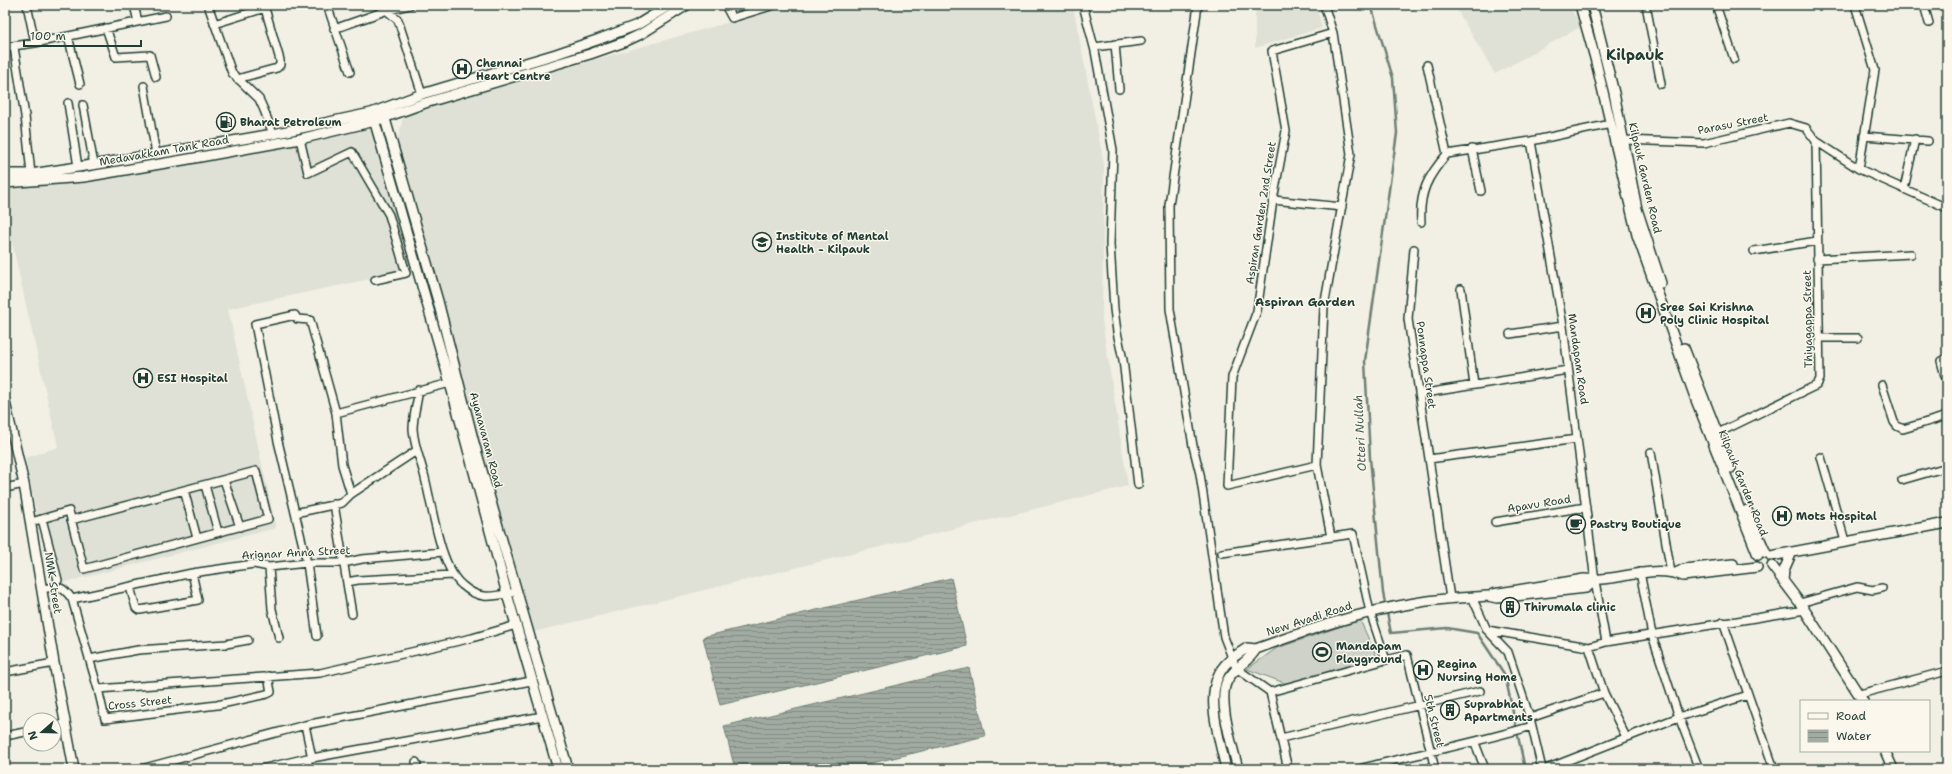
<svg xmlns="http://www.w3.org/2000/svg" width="1952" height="774" viewBox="0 0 1952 774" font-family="'Shantell Sans',sans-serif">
<defs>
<pattern id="water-rules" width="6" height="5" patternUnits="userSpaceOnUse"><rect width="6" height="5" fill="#a2aba1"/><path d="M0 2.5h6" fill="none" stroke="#838c84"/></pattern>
</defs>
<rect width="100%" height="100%" fill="#f2f0e5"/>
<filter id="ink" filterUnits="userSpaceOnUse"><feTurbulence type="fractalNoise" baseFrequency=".025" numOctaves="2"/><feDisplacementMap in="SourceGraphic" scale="8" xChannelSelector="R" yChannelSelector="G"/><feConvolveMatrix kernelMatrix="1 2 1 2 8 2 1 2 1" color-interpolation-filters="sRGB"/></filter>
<g filter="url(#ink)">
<path fill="#e0e1d6" d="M790 5H1073L1104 164 1102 320 1128 486 526 634 396 146 404 113Z
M1255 5H1316L1322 28 1255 48Z
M1454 5H1568L1582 26 1495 74Z
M374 127 413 270 228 309 276 528 55 585 38 520 25 458 58 447 5 212V190L196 164Z"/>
<path fill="#cfd2c8" stroke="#77887e" d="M1360 620 1377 657 1287 684 1247 669 1277 648Z"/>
<path fill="url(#water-rules)" stroke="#6e7f75" d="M951 578 967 646 720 705 703 637Z
M969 668 985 736 847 769H735L724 726Z"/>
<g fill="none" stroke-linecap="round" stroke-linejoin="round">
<path stroke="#6e7f75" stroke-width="2.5" d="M1371 5 1393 78 1397 133 1365 361 1370 458 1383 593 1391 633 1447 628 1477 633 1505 675 1525 769"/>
<g stroke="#1f3d34" stroke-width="10">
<path id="street" d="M27 5 35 43
M134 5 138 22
M208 5 232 73 259 99 264 110 273 134
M327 5 350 72
M380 5 398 20 422 94
M725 5 732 18 774 5
M1083 5 1095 51 1113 150 1110 244 1114 309 1117 332 1123 360 1138 485
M1198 5 1169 205 1170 309 1193 446 1200 474 1224 637 1236 668 1270 692 1288 769
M1324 5 1333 33 1351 154 1324 307 1317 465 1331 537
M1646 5 1661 84
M1716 5 1734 59
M1855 5 1875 70 1859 169
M1924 5 1929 23
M214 24 265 8
M106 28 116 57 150 55 156 77
M334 29 385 11 410 5
M68 36 80 84
M1115 44 1119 89
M5 47 35 43 166 16
M14 47 25 116 31 174
M1094 47 1141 41
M1427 65 1447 154 1531 141 1611 124
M237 79 277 68 280 65V60L264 5
M144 86 156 154
M68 103 78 167
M83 105 94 165
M1864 136 1928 141
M300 139 308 173 352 152 389 215 406 273 375 280
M1623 140 1704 143 1789 123 1806 128 1816 141 1859 169 1947 208
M1531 141 1563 326 1595 581 1606 642
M1472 149 1481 191
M1904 189 1915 139
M1273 200 1342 207
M1421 222C1419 192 1428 176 1447 154
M1414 249 1408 319 1450 598
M1754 251 1817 241
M1817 259 1911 254
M1461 289 1474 385
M1510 334 1563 326
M1820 338H1858
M1947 358 1941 361 1945 376 1947 377
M1882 385 1894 422 1897 426 1903 429 1947 416
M419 390C417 403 413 417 413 429 414 445 420 459 424 474 432 503 439 566 462 585 479 600 490 597 511 593
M1419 394 1568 370
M1714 435 1817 385 1820 379 1816 141
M1651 452 1671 573
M1821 457 1845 541
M1429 459 1577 439
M1317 465 1227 486 1232 377 1257 311 1273 200 1286 131 1272 51 1333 33
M224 480 240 527
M1902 480 1947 467
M205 485 218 532
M5 488 24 484
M184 490 197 538
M351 494 342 465 336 413 450 383
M334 504 352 614
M295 513 342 503 351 494 416 451
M42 519 58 580
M31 522 69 511 84 569 268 519 256 471 71 520
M1495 522 1586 507
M1222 553 1353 534 1370 612 1386 660 1407 655 1435 769
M269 567 272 609 279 638
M1640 572 1652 635 1679 717 1699 769
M347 582 358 580 453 575
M130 587 136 608 140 610 198 600 192 573
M42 589C58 586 62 585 72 599L98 689 105 719 217 705 267 694 271 692 268 676
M1472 597 1487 630 1508 652 1530 718 1542 769
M72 599 192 573 254 564 269 567 307 563H343L362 559 443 552
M1800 603 1857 587 1873 590 1882 588
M1723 622 1774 769
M1487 630 1589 647 1606 642 1805 610
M317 636 307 563 278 441 255 324 295 315 297 319 310 320 336 413
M1589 647 1604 693 1626 737
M89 659 138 650 226 644 248 640
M5 672 54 663
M98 689 320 673 472 638 516 625
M1270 692 1386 660
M1860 694 1947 671
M1530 718 1604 693
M305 725 312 758H307L309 769
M54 727 66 724
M5 736 30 731
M1281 738 1480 691
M1475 743 1485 769
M312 758 543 716
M416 762 418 769
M141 769 305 725 531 681
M261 769 307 758
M1359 769C1417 754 1475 743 1532 726
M1546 769 1679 717 1748 695"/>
</g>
<g stroke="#1f3d34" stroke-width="12">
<path id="secondary" d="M1580 5 1595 58 1637 235 1696 400 1758 555
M1592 5 1614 93 1637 209 1661 283
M383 112 438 301 474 443 568 769
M373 116 450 383 507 594 558 769
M5 174H31L98 164 273 134 371 113 422 94 556 54 597 40 637 25 670 5
M5 183 84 177 189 159 300 139 375 121 425 103 590 54 624 42 641 34 687 5
M1684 348 1731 468
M5 402 24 484 54 663 74 769
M1747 510 1766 553
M1771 556 1947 523
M1772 566 1800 603 1863 701
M1676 573 1684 569 1733 564
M1783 581 1784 570 1792 552
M1493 594 1584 579C1616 583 1651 563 1683 576L1757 567
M1885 751 1893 769
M1226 769C1220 739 1202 691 1225 665 1231 658 1239 653 1247 648L1256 649C1308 630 1360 612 1415 603 1439 598 1464 598 1488 596L1497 598 1586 588 1595 581
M1238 769C1233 748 1217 700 1227 681 1234 667 1249 662 1256 649"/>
</g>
<use href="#street" stroke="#fbf7ec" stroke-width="7"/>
<use href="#secondary" stroke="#fbf7ec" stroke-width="9"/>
</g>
</g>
<defs>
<g id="hospital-ring" transform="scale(1)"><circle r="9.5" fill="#fbf7ec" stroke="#1f3d34" stroke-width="1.5"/><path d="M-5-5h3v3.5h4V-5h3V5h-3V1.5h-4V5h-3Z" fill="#1f3d34"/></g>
<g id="fuel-ring" transform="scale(1)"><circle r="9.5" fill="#fbf7ec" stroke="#1f3d34" stroke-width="1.5"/><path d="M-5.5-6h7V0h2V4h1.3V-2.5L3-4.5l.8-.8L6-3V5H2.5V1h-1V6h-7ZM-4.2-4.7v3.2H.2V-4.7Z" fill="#1f3d34"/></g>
<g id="university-ring" transform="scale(1)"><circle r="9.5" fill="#fbf7ec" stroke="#1f3d34" stroke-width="1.5"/><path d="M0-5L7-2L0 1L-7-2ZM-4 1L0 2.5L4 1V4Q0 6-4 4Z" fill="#1f3d34"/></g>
<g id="cafe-ring" transform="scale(1)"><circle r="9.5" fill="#fbf7ec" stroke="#1f3d34" stroke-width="1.5"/><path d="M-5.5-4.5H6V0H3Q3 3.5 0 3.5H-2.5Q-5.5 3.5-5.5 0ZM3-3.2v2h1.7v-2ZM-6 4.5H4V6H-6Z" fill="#1f3d34"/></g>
<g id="building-ring" transform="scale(1)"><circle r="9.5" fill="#fbf7ec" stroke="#1f3d34" stroke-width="1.5"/><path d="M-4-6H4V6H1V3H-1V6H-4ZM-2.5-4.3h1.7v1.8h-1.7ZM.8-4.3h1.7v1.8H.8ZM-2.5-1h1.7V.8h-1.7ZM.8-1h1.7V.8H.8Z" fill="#1f3d34"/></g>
<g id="stadium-ring" transform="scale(1)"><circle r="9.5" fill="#fbf7ec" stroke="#1f3d34" stroke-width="1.5"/><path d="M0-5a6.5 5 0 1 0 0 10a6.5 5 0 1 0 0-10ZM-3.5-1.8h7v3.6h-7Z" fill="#1f3d34"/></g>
</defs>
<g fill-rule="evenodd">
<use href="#hospital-ring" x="462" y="69"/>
<use href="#fuel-ring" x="226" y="122"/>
<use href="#university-ring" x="762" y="242"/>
<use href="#hospital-ring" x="1646" y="313"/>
<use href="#hospital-ring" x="143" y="378"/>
<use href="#hospital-ring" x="1782" y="516"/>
<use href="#cafe-ring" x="1576" y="524"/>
<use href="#building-ring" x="1510" y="607"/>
<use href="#stadium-ring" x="1322" y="652"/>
<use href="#hospital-ring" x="1423" y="670"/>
<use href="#building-ring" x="1450" y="710"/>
</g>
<g text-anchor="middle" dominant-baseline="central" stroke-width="3" stroke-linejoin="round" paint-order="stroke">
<g font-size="11" font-weight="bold" fill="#1f3d34" stroke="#fbf7ec" text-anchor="start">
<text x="476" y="63">Chennai<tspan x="476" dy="13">Heart Centre</tspan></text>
<text x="240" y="122">Bharat Petroleum</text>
<text x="776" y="236">Institute of Mental<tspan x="776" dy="13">Health - Kilpauk</tspan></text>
<text x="1660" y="307">Sree Sai Krishna<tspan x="1660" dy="13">Poly Clinic Hospital</tspan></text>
<text x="157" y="378">ESI Hospital</text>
<text x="1796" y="516">Mots Hospital</text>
<text x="1590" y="524">Pastry Boutique</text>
<text x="1524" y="607">Thirumala clinic</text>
<text x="1336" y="646">Mandapam<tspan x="1336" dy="13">Playground</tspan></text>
<text x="1437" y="664">Regina<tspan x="1437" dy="13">Nursing Home</tspan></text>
<text x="1464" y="704">Suprabhat<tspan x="1464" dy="13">Apartments</tspan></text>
</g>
<g font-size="11" fill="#1f3d34" stroke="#fbf7ec">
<text transform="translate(1733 124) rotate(-11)">Parasu Street</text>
<text transform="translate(164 151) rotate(-10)">Medavakkam Tank Road</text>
<text transform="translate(1645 178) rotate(77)">Kilpauk Garden Road</text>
<text transform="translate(1261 213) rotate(-81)">Aspiran Garden 2nd Street</text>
<text transform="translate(1808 319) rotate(-91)">Thiyagappa Street</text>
<text transform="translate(1578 359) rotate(82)">Mandapam Road</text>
<text transform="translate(1426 365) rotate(82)">Ponnappa Street</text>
<text transform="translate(486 440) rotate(75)">Ayanavaram Road</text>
<text transform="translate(1743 483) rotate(68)">Kilpauk Garden Road</text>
<text transform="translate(1539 504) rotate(-9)">Apavu Road</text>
<text transform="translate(296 553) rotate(-3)">Arignar Anna Street</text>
<text transform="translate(53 583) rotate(81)">NMK Street</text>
<text transform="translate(1309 619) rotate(-18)">New Avadi Road</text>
<text transform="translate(140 703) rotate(-6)">Cross Street</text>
<text transform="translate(1434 721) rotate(76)">5th Street</text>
</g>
<g font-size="12" font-weight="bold" fill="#1f3d34" stroke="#fbf7ec">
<text x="1305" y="302">Aspiran Garden</text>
</g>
<g font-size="12" font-style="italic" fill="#465e55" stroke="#fbf7ec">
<text transform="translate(1360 433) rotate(-93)">Otteri Nullah</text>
</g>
<g font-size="15" font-weight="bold" fill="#1f3d34" stroke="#fbf7ec">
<text x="1635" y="55">Kilpauk</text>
</g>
</g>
<rect width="1952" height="774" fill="none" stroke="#fbf7ec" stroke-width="20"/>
<rect x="10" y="10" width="1932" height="754" fill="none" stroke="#1f3d34" stroke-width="1.5" filter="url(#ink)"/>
<rect x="1800" y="700" width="130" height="52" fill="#fbf7ec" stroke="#a3ada2"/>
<rect x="1808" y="713" width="20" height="6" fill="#fbf7ec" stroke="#a3ada2"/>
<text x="1836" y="720" font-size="12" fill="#1f3d34">Road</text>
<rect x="1808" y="730" width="20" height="12" fill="url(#water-rules)" stroke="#a3ada2"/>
<text x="1836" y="740" font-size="12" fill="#1f3d34">Water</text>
<g transform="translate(42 732) rotate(250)"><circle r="19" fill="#fbf7ec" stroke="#a3ada2"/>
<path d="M0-3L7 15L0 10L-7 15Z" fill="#1f3d34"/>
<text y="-6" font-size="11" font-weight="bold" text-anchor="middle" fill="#1f3d34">N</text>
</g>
<path d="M24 40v6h117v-6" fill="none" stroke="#1f3d34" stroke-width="2"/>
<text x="30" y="40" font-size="12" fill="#1f3d34" stroke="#fbf7ec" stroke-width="3" paint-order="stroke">100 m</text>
</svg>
